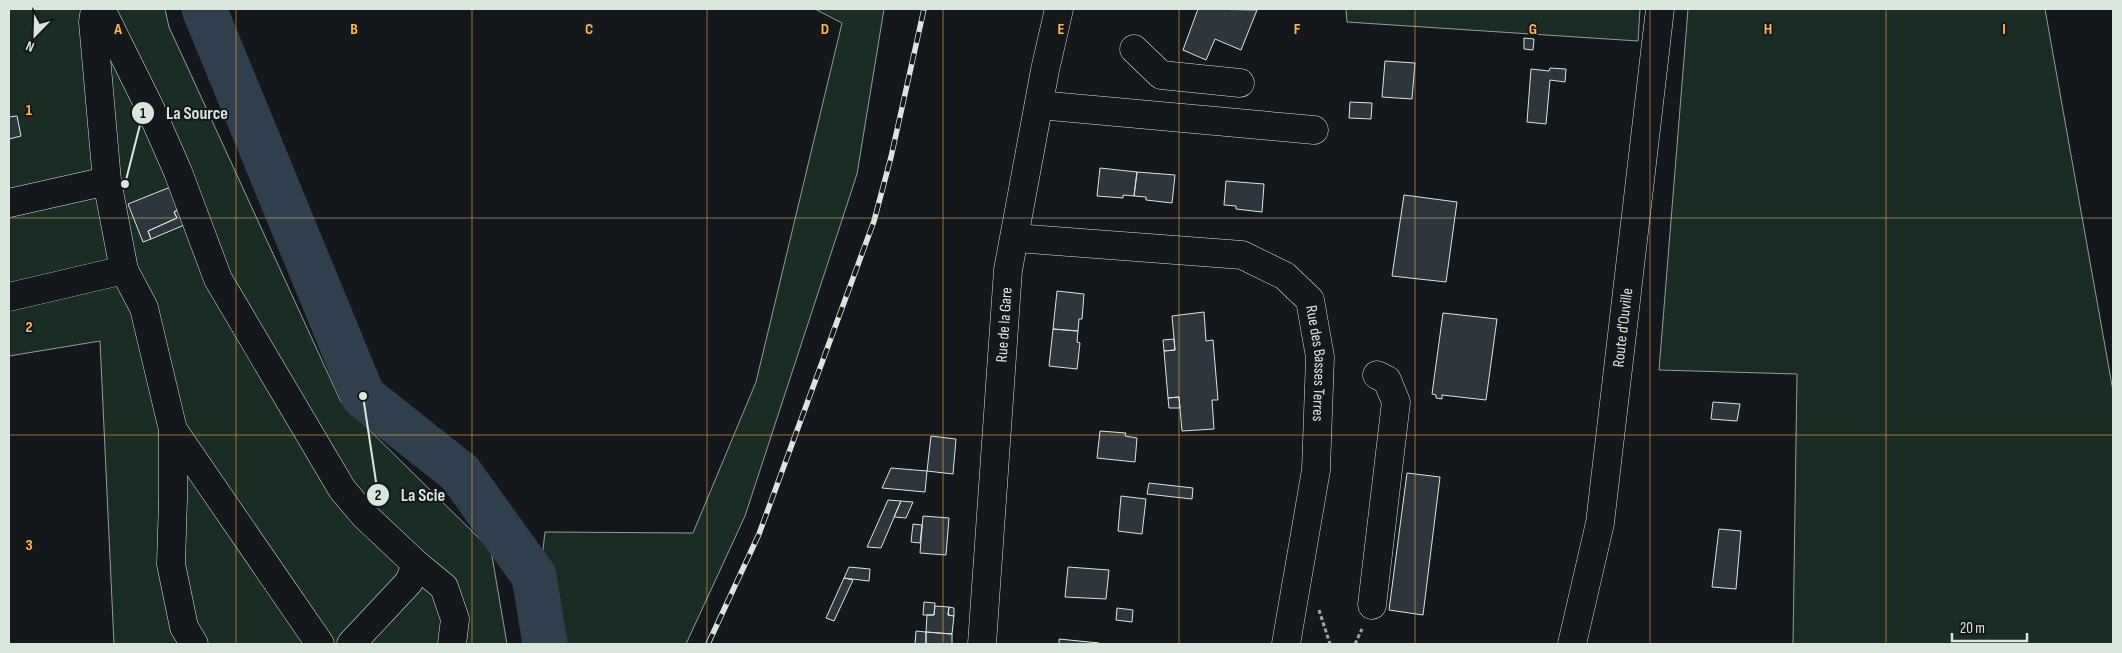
<svg xmlns="http://www.w3.org/2000/svg" width="2122" height="653" viewBox="0 0 2122 653" font-family="'Sofia Sans Condensed',sans-serif">
<rect width="100%" height="100%" fill="#14181c"/>
<path fill="#1a2d24" stroke="#939e99" d="M9 9H165L169 27 341 402 491 550 507 644H114L100 341 9 356Z
M815 9H884L857 174 745 516 686 644H532L545 532 693 533 756 382 842 23Z
M1346 9H1640L1638 41 1347 22Z
M1688 9H2045L2113 391V644H1793L1797 374 1659 370Z"/>
<g fill="none" stroke-linecap="round" stroke-linejoin="round">
<path stroke="#2f3f4d" stroke-width="45" d="M204 9 363 396 460 473 534 576 545 644"/>
</g>
<path fill="#2c363c" stroke="#d8e6dc" d="M1198 9 1257 10 1241 50 1215 39 1206 60 1183 50Z
M1524 38 1534 39 1533 50 1524 49Z
M1385 61 1415 63 1412 99 1382 97Z
M1550 68 1566 69 1565 82 1550 80 1546 124 1527 122 1531 69 1549 71Z
M1350 102 1372 103 1371 119 1349 118Z
M17 116 21 136 9 139V117Z
M1100 168 1137 172 1134 196 1123 195V198L1097 196Z
M1137 172 1175 175 1172 203 1146 200V197L1134 196Z
M1226 181 1264 184 1262 212 1236 209V206L1224 205Z
M173 186 182 208 174 212 177 218 148 231 151 239 143 242 128 204Z
M1404 195 1457 202 1446 282 1392 276Z
M182 208 189 223 151 239 148 231 177 218 174 212Z
M1057 291 1084 294 1082 319H1079L1078 331 1053 329Z
M1204 312 1206 341 1213 340 1218 400H1212L1214 429 1182 431 1179 397 1168 398 1164 351 1175 350 1172 316Z
M1443 313 1497 319 1486 400 1442 395V399L1436 398V395L1432 394Z
M1053 329 1078 331 1077 342 1080 343 1077 369 1049 366Z
M1174 339 1175 350 1164 351 1163 340Z
M1179 397 1180 408H1169L1168 398Z
M1713 402 1740 404 1737 421 1711 419Z
M1100 431 1126 433 1125 436 1137 438 1135 462 1097 458Z
M931 436 956 439 953 474 927 471Z
M891 468 927 471 925 492 882 488Z
M1407 473 1440 477 1423 615 1389 610Z
M1149 483 1193 488 1192 499 1147 494Z
M1121 496 1146 499 1142 534 1118 531Z
M888 500 901 501 881 548 867 547Z
M901 501 913 502 906 518 894 517Z
M923 516 949 518 946 555 920 553Z
M913 524 922 525 920 543 911 542Z
M1719 529 1741 531 1736 589 1712 587Z
M849 567 870 569 869 581 844 578Z
M1068 567 1109 570 1106 599 1065 597Z
M844 578 853 580 834 621 826 618Z
M924 602 935 603 934 615H923Z
M935 606 949 607 948 615 954 616 952 634 926 632 927 615H934Z
M949 607 954 608V616L948 615Z
M1117 608 1133 610 1132 622 1116 620Z
M916 631 926 632V644H915Z
M926 632 952 634V644H926Z
M1059 639 1099 643V644H1059Z"/>
<g fill="none" stroke-linecap="round" stroke-linejoin="round">
<g stroke="#d8e6dc" stroke-width="29">
<g id="minor">
<path d="M101 9 150 108 178 172 218 279 342 489 364 515 416 564 409 582 351 644"/>
<path d="M1134 49 1161 75 1240 83"/>
<path d="M1039 105 1314 130"/>
<path d="M107 181 124 270"/>
<path d="M9 203 107 181 93 22 95 9"/>
<path id="s1" d="M1015 238 1242 255 1285 276 1310 300 1320 357 1316 470 1286 644"/>
<path d="M9 297 124 270 144 308 173 430V499L171 564 184 627 194 644"/>
<path d="M173 430 320 644"/>
<path d="M416 564 444 587 455 619 452 644"/>
<path d="M1372 605 1396 402 1387 380 1377 375"/>
<path id="s2" d="M982 644 1008 270 1045 70 1059 9"/>
</g>
</g>
<g stroke="#d8e6dc" stroke-width="29">
<g id="major">
<path id="s3" d="M1572 644 1600 523 1660 9"/>
</g>
</g>
<path stroke="#9da8a2" stroke-width="3" stroke-dasharray="4 2.5" stroke-linecap="butt" d="M1319 610 1330 644
M1355 644 1362 629"/>
<use href="#minor" stroke="#14181c" stroke-width="28"/>
<use href="#major" stroke="#14181c" stroke-width="28"/>
<g stroke="#d8e6dc" stroke-width="5.5">
<path id="rail" d="M708 644 759 534 874 221 891 157 924 9"/>
</g>
<use href="#rail" stroke="#14181c" stroke-width="4" stroke-dasharray="11" stroke-linecap="butt"/>
</g>
<path fill="none" stroke="#ffb74d" stroke-width="1" stroke-opacity="0.55" d="M236 9V644M472 9V644M707 9V644M943 9V644M1179 9V644M1415 9V644M1650 9V644M1886 9V644M9 218H2113M9 435H2113"/>
<g text-anchor="middle" dominant-baseline="central" stroke-width="4" stroke-linejoin="round" paint-order="stroke">
<g font-size="16" fill="#d8e6dc" stroke="#14181c">
<text stroke="none"><textPath href="#s2" startOffset="320">Rue de la Gare</textPath></text>
<text stroke="none"><textPath href="#s3" startOffset="321">Route d'Ouville</textPath></text>
<text stroke="none"><textPath href="#s1" startOffset="374">Rue des Basses Terres</textPath></text>
</g>
</g>
<g font-size="16" text-anchor="middle" font-weight="bold" fill="#ffb74d" stroke="#14181c" stroke-width="4" stroke-linejoin="round" paint-order="stroke">
<text x="118" y="34">A</text>
<text x="354" y="34">B</text>
<text x="589" y="34">C</text>
<text x="825" y="34">D</text>
<text x="1061" y="34">E</text>
<text x="1297" y="34">F</text>
<text x="1533" y="34">G</text>
<text x="1768" y="34">H</text>
<text x="2004" y="34">I</text>
<text x="29" y="115">1</text>
<text x="29" y="332">2</text>
<text x="29" y="550">3</text>
</g>
<path fill="none" stroke="#d8e6dc" stroke-width="2" d="M125 184L143 113M363 396L378 495"/>
<g fill="#d8e6dc" stroke="#14181c" stroke-width="2">
<circle cx="125" cy="184" r="5"/>
<circle cx="363" cy="396" r="5"/>
<circle cx="143" cy="113" r="12"/>
<circle cx="378" cy="495" r="12"/>
</g>
<g font-size="15" text-anchor="middle" font-weight="bold" fill="#111">
<text x="143" y="118">1</text>
<text x="378" y="500">2</text>
</g>
<g font-size="18" text-anchor="middle" font-weight="bold" fill="#d8e6dc" stroke="#14181c" stroke-width="4" stroke-linejoin="round" paint-order="stroke">
<text x="197" y="119">La Source</text>
<text x="423" y="501">La Scie</text>
</g>
<rect width="2122" height="653" fill="none" stroke="#d8e6dc" stroke-width="20"/>
<g transform="translate(35 35) rotate(203)" stroke="#14181c" stroke-width="4" paint-order="stroke">
<path d="M0-4L9 19L0 12L-9 19Z" fill="#d8e6dc"/>
<text y="-8" font-size="14" font-weight="bold" text-anchor="middle" fill="#d8e6dc">N</text>
</g>
<path d="M1952 633v8h75v-8" fill="none" stroke="#d8e6dc" stroke-width="2.5"/>
<text x="1960" y="633" font-size="15" fill="#d8e6dc" stroke="#14181c" stroke-width="4" paint-order="stroke">20 m</text>
</svg>
